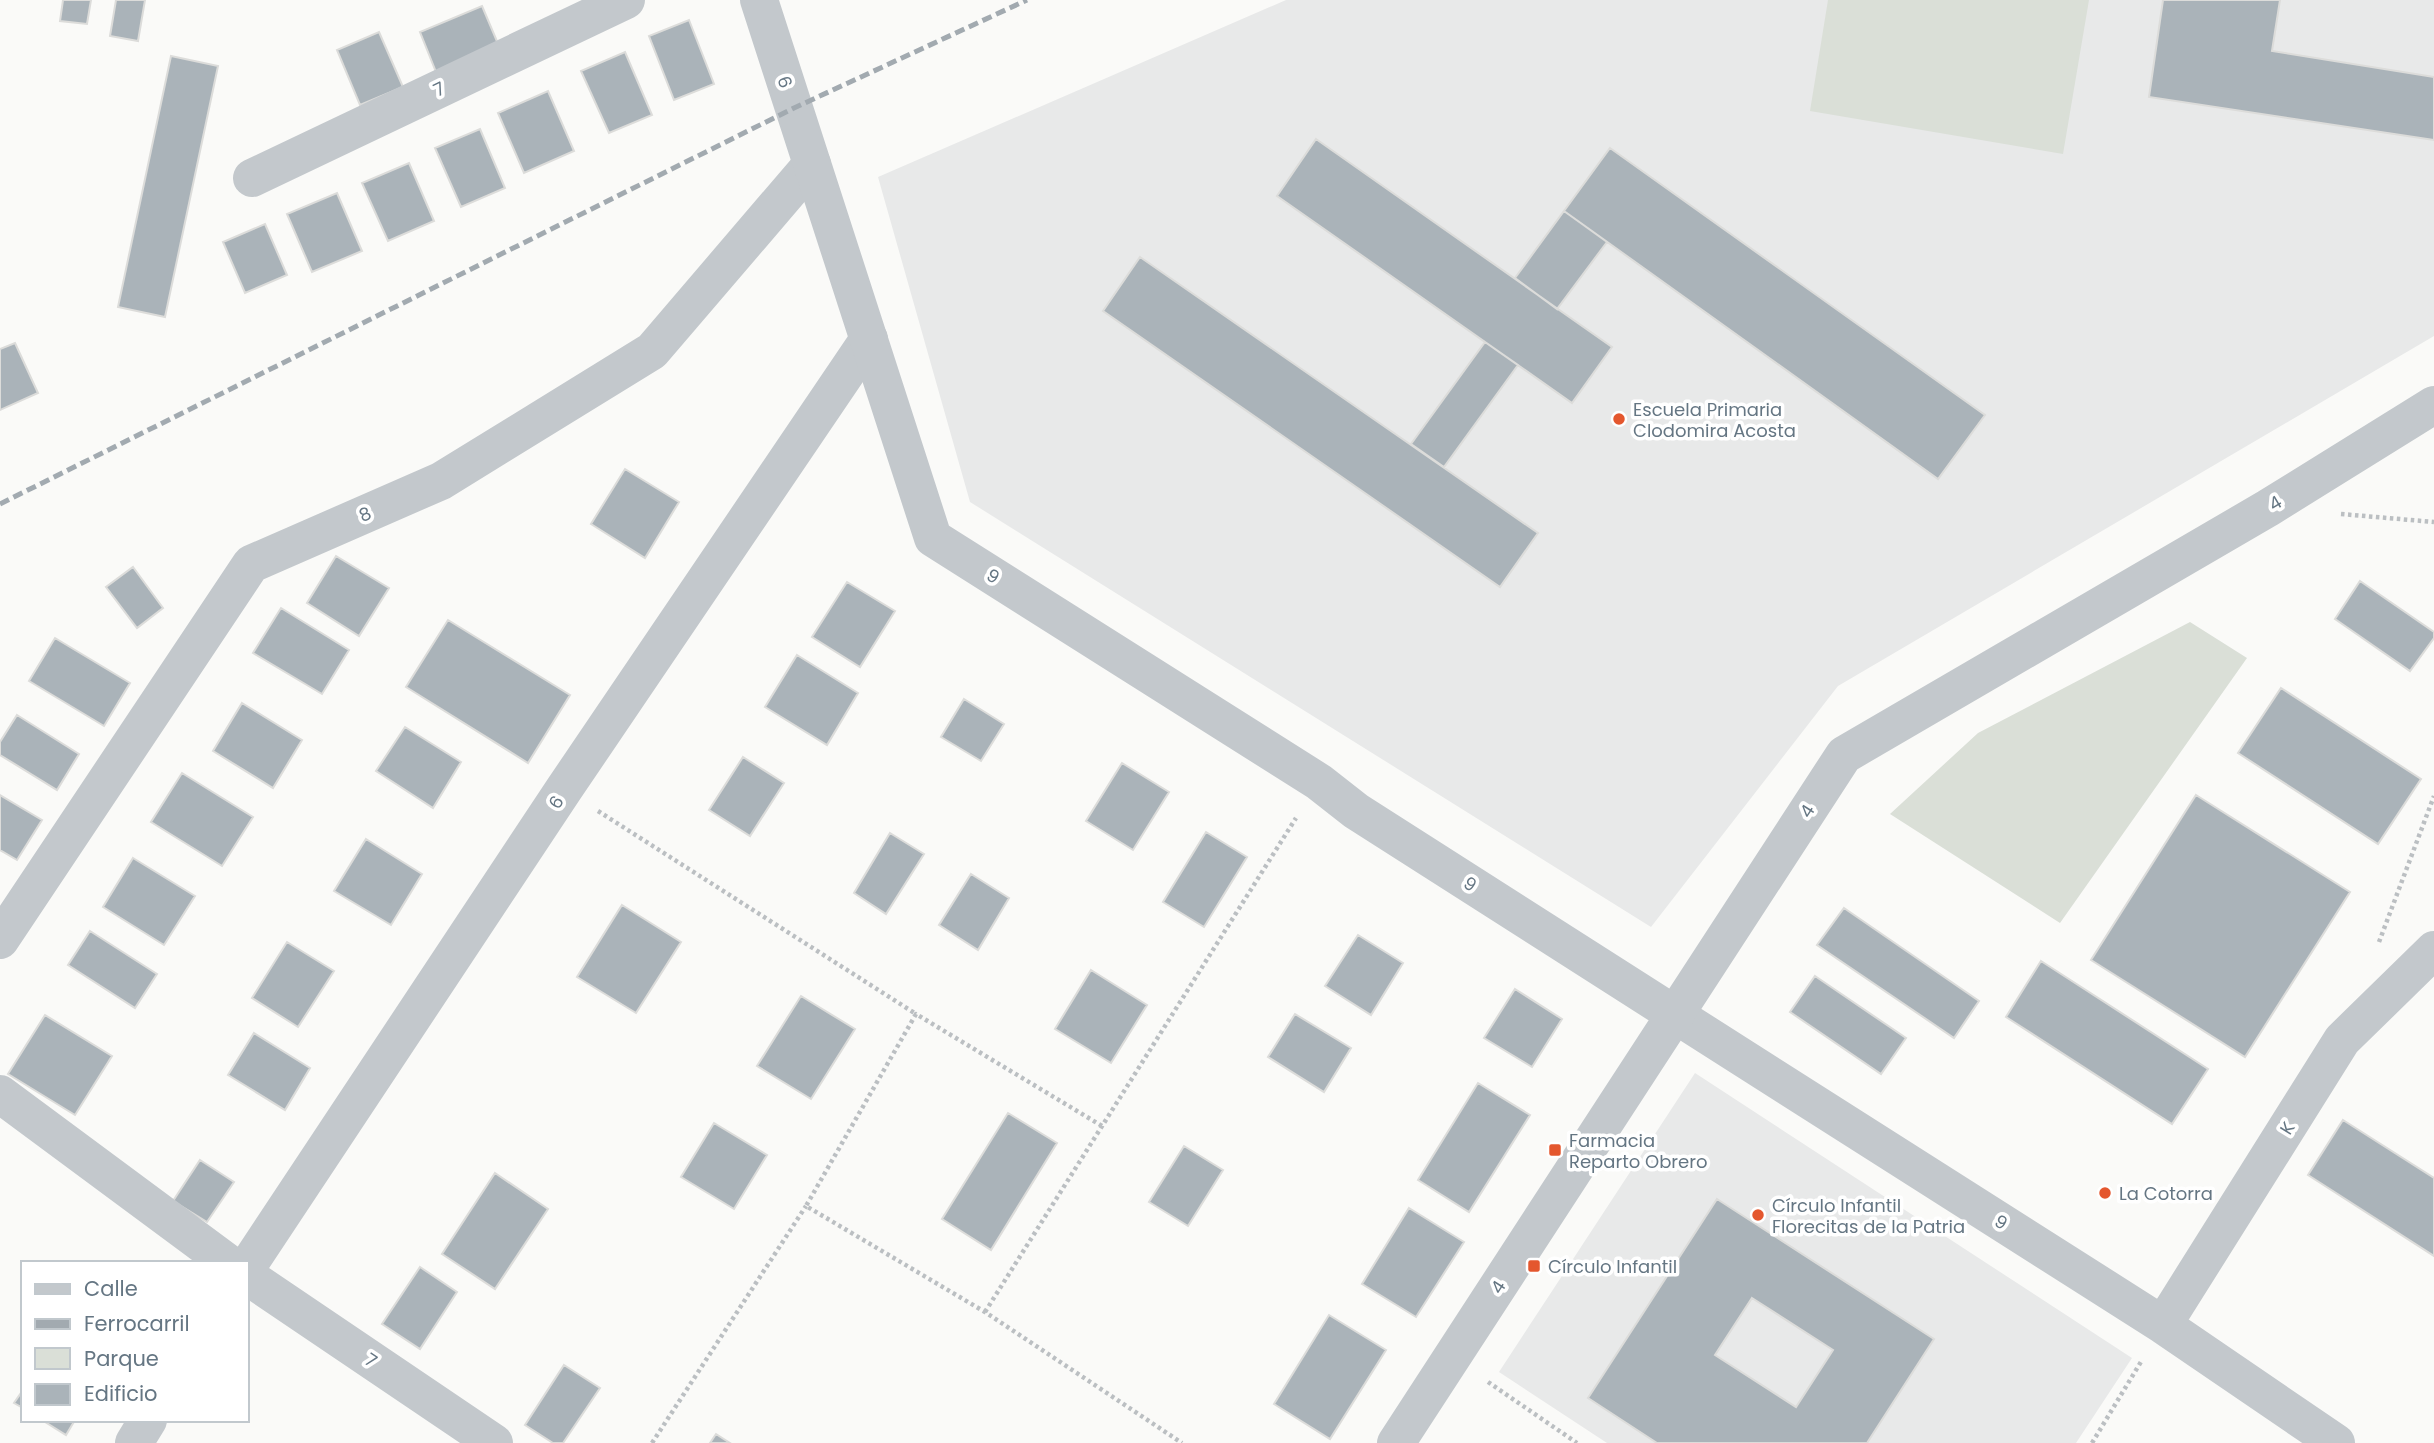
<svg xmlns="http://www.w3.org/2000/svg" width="2434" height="1443" viewBox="0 0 2434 1443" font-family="Poppins,sans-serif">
<rect width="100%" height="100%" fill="#fafaf8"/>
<path fill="#e8e9e9" d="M1286 0H2434V336L1838 686 1651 927 970 502 878 177Z
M1695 1073 2132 1358 2076 1443H1607L1499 1372Z"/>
<path fill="#dadfd7" d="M1828 0H2089L2063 154 1810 111Z
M2190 622 2247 658 2060 923 1890 814 1978 733Z"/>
<path fill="#aab3b9" stroke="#dcdcda" stroke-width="2" fill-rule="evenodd" d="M63 0H91L87 24 60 21Z
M116 0H145L138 41 110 36Z
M2163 0H2280L2272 51 2434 77V140L2149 97Z
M482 6 499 46 436 72 420 32Z
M689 20 714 84 674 100 649 36Z
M379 32 403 87 360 105 337 50Z
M625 52 652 115 609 133 581 71Z
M171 56 218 66 165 317 118 307Z
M548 91 574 151 524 173 498 113Z
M480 129 505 188 461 207 435 148Z
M1316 139 1612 347 1572 403 1277 196Z
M1610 148 1985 415 1938 479 1564 211Z
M409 163 434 221 388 241 362 183Z
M337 193 362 251 312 272 287 214Z
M1564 211 1607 242 1557 309 1515 278Z
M265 224 287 275 245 293 223 242Z
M1140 257 1538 533 1500 587 1103 311Z
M1485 342 1518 365 1444 467 1411 444Z
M15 343 38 393 0 410V349Z
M625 469 679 502 645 558 591 524Z
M336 556 389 588 359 636 307 603Z
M133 567 163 608 137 628 106 587Z
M2360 581 2434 632V638L2410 671 2335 619Z
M847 582 895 611 860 667 812 637Z
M281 608 349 650 322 694 253 653Z
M448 620 570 695 528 763 406 687Z
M55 638 130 683 104 726 29 681Z
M797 655 858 693 827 745 765 707Z
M2281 688 2421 779 2378 844 2238 753Z
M964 699 1004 724 981 761 941 737Z
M242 703 302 740 273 788 213 751Z
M17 715 79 754 57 790 0 755V742Z
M405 727 461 762 433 808 376 771Z
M743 757 784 783 750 836 709 810Z
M1122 763 1169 792 1133 850 1086 821Z
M182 773 253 817 222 866 151 822Z
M0 795 42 820 17 860 0 850Z
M2196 795 2350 892 2245 1057 2091 960Z
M1206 832 1247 857 1204 927 1163 902Z
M890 833 924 854 886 914 854 893Z
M366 839 422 874 391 925 334 891Z
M133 858 195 896 164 945 103 907Z
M971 874 1009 898 978 950 939 925Z
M622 905 681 942 636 1013 577 977Z
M1844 908 1979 1001 1954 1038 1817 945Z
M90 931 157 974 135 1008 68 965Z
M1358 935 1403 963 1371 1015 1325 986Z
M287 942 334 971 298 1027 252 998Z
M2041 961 2208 1069 2172 1124 2006 1017Z
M1091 970 1147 1005 1111 1063 1055 1029Z
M1815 976 1906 1038 1881 1074 1790 1012Z
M1515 989 1562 1019 1532 1067 1484 1038Z
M801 996 855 1029 811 1099 757 1066Z
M1295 1014 1351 1048 1324 1092 1268 1057Z
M45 1015 112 1056 75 1115 8 1074Z
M254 1033 310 1068 285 1110 228 1075Z
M1478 1083 1530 1115 1469 1212 1418 1180Z
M1008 1113 1057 1143 991 1250 942 1219Z
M2343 1120 2434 1178V1256L2308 1175Z
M714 1123 767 1155 734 1209 681 1177Z
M1184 1146 1223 1170 1188 1226 1149 1202Z
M200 1160 234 1182 207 1222 173 1201Z
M495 1173 548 1209 495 1289 442 1254Z
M1717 1199 1934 1339 1867 1443H1657L1588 1398ZM1752 1298 1833 1350 1796 1407 1715 1355Z
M1409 1208 1464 1242 1416 1317 1362 1284Z
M420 1267 457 1292 420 1349 382 1324Z
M1329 1315 1386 1350 1330 1439 1274 1404Z
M564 1365 600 1388 563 1443H553L525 1425Z
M23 1390V1408L14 1403Z
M42 1420H75L66 1435Z
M716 1434 730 1443H710Z"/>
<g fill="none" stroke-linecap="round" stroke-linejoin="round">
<path stroke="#bbbfc2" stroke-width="4.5" stroke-dasharray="3.5 3.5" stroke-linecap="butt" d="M2341 514 2434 522
M598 811 916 1014
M2379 942 2434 796
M1102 1126 916 1014 806 1206 985 1312 1182 1443
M985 1312 1296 818
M1488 1382 1577 1443
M652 1443 806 1206
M2092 1443 2142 1360"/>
<path stroke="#c3c8cc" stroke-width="38" d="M252 178 626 0
M0 940 251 564 441 481 652 351 812 164
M1674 1014 2163 1325 2336 1443
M0 1094 228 1263
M247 1267 564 789 869 339
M247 1276 494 1443
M2163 1325 2342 1040 2434 950
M134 1443 148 1420"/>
<path stroke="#c3c8cc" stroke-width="38" d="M759 0 933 538 1319 782 1356 811 1674 1014
M1396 1443 1844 755 2268 508 2434 405"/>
<path stroke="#a2aab0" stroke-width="5" stroke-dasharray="10 5" stroke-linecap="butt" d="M0 504 794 108 1027 0"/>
</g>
<g fill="#e4572e" stroke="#fff" stroke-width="2.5">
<circle cx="1619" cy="419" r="7"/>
<rect x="1548" y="1143" width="14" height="14" rx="3.5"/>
<circle cx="2105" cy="1193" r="7"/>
<circle cx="1758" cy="1215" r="7"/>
<rect x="1527" y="1259" width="14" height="14" rx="3.5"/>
</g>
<g text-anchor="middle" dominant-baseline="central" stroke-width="7" stroke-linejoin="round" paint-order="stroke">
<g font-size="18" fill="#657683" stroke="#fff">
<text transform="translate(785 82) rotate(72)">6</text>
<text transform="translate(439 89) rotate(-26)">7</text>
<text transform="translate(2275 503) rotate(-31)">4</text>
<text transform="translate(365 514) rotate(-23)">8</text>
<text transform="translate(993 576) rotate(32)">9</text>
<text transform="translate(556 802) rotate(-56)">6</text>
<text transform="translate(1807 811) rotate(-57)">4</text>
<text transform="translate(1470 884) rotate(33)">9</text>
<text transform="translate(2287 1128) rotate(-58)">K</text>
<text transform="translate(2001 1222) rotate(32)">9</text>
<text transform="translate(1498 1287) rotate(-57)">4</text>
<text transform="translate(371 1360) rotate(34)">7</text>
</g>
<g font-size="18" fill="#657683" stroke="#fff" text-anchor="start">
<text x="1633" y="409">Escuela Primaria<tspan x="1633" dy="21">Clodomira Acosta</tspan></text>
<text x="1569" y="1140">Farmacia<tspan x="1569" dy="21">Reparto Obrero</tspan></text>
<text x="2119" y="1193">La Cotorra</text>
<text x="1772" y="1205">Círculo Infantil<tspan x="1772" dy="21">Florecitas de la Patria</tspan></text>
<text x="1548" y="1266">Círculo Infantil</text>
</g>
</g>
<rect x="21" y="1261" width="228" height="161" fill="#ffffff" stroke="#c1c8cd" stroke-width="2"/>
<rect x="35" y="1284" width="35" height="10" fill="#c3c8cc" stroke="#c1c8cd" stroke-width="2"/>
<text x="84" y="1296" font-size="21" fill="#657683">Calle</text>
<rect x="35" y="1319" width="35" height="10" fill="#a2aab0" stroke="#c1c8cd" stroke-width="2"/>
<text x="84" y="1331" font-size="21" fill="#657683">Ferrocarril</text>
<rect x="35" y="1348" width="35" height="21" fill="#dadfd7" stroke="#c1c8cd" stroke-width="2"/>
<text x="84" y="1366" font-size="21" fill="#657683">Parque</text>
<rect x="35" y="1384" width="35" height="21" fill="#aab3b9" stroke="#c1c8cd" stroke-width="2"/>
<text x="84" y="1401" font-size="21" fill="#657683">Edificio</text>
</svg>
